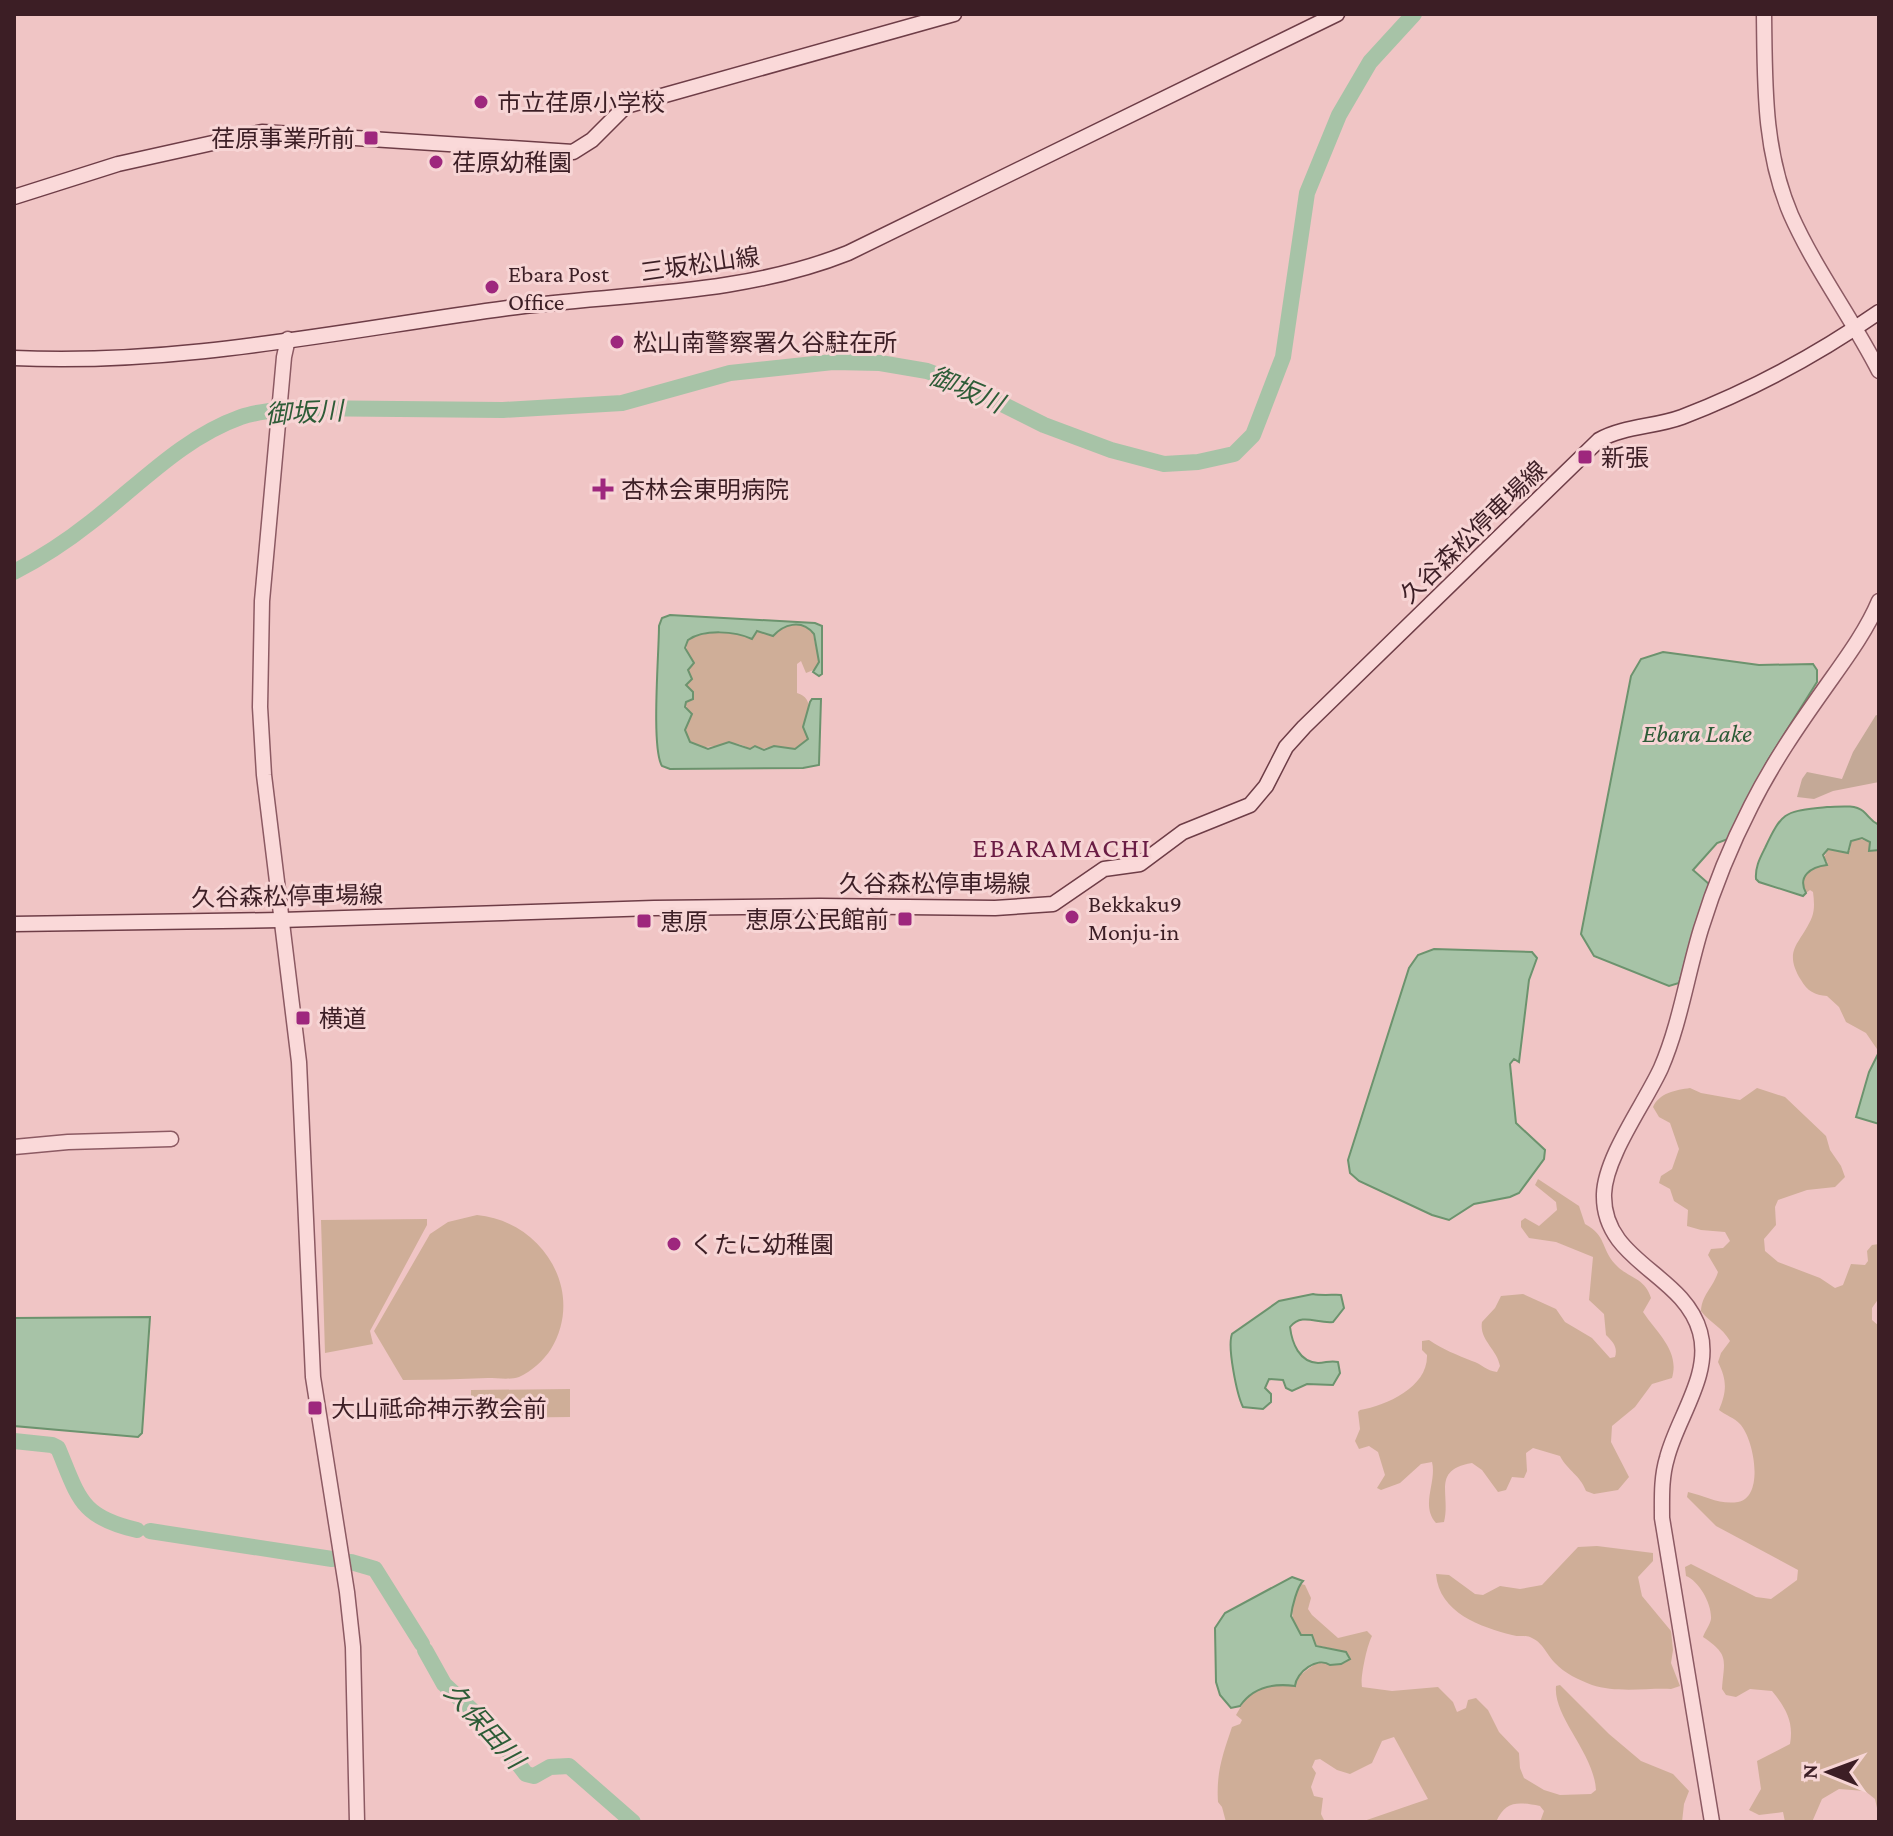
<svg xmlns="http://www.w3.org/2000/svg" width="1893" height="1836" viewBox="0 0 1893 1836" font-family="'Crimson Pro','Noto Sans JP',serif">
<rect width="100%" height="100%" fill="#f0c5c5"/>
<path fill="#cfae98" d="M791 624 803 625 812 630 819 662 816 669 806 673 801 661 797 664V693C819 700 803 722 808 739L795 749C789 749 782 747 776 747 767 746 761 751 751 749 749 748 740 744 739 744 720 742 680 761 687 722L690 720C684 704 682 675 694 663L686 651 688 640C701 631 735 630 748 637L757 631C770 632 779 630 791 624Z
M1856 838 1870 842 1875 851 1879 850V1052L1866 1033 1846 1022 1839 1007 1827 996C1815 995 1807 991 1801 980 1782 949 1801 944 1812 917 1815 909 1814 900 1813 892L1810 890 1806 893C1796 874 1814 869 1828 862L1823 860 1828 849 1850 851 1851 841Z
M1690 1088 1701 1093 1740 1100 1757 1088 1785 1097 1826 1136 1830 1150 1841 1166 1845 1177 1835 1187 1807 1190 1778 1200 1775 1207 1776 1225 1764 1239 1765 1251 1778 1262 1820 1278 1835 1288 1843 1285 1851 1264 1865 1265 1868 1261 1867 1251 1872 1245 1879 1244V1298L1872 1308V1320L1879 1326V1817L1875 1799 1865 1791 1839 1789 1822 1799 1812 1822H1785L1783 1812 1759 1815 1749 1810 1761 1789 1757 1761 1790 1744C1794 1722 1786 1708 1772 1691L1750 1689 1736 1697 1726 1695 1722 1689C1724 1660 1730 1655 1703 1637 1705 1631 1710 1625 1711 1619 1712 1604 1699 1581 1686 1576L1685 1567 1691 1564 1756 1597 1771 1599 1797 1580 1798 1570 1716 1526 1687 1497 1688 1492C1705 1496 1720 1505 1738 1502 1765 1497 1754 1439 1740 1424 1735 1418 1725 1415 1719 1410 1727 1391 1727 1380 1718 1362L1721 1353 1730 1341C1722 1327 1710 1323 1701 1311 1702 1294 1713 1288 1718 1272L1708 1255 1711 1249 1723 1248 1730 1241 1725 1232 1701 1230 1687 1226 1688 1210 1674 1201 1670 1189 1659 1183 1661 1176 1672 1169 1679 1149 1670 1123 1659 1117 1653 1107C1659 1093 1676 1090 1690 1088Z
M1538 1179 1579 1206 1585 1224C1607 1236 1600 1247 1615 1264 1627 1278 1645 1277 1651 1298L1643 1312C1657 1333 1680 1351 1672 1378L1652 1384 1635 1407 1612 1426 1611 1442 1629 1477 1618 1490 1594 1494 1586 1491C1580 1475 1568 1471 1560 1456L1533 1448 1526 1453 1527 1471 1524 1478 1512 1477 1506 1490 1498 1492 1482 1470 1472 1463C1431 1470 1451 1494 1444 1522L1436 1523C1420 1505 1437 1482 1432 1462L1421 1464 1400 1483 1381 1490 1377 1488 1385 1475 1378 1452 1369 1446 1359 1449 1355 1441 1360 1429 1358 1412 1360 1410C1387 1405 1428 1387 1427 1355L1422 1350V1341L1429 1340C1442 1349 1457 1355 1472 1361 1482 1364 1486 1371 1497 1372L1500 1366C1497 1349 1479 1340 1482 1322L1495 1308 1501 1296 1523 1294 1556 1309 1565 1322 1592 1338 1610 1358 1615 1357C1618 1347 1613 1342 1606 1335L1604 1314 1589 1300 1593 1257 1556 1242 1529 1238 1521 1227V1221L1525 1218 1539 1226 1557 1210 1556 1202 1535 1185Z
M477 1215C542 1221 586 1291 551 1349 544 1360 531 1372 519 1377 510 1380 497 1378 488 1378 460 1379 431 1380 403 1380L374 1331 430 1234 448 1222Z
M427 1219V1225L370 1331 373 1344 325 1353 321 1220Z
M570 1389V1417L471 1418V1390Z
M1597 1546 1653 1553V1561L1638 1577 1642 1596 1671 1631 1673 1650 1671 1663 1680 1686 1671 1689C1646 1688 1616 1693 1592 1685 1579 1680 1564 1673 1555 1663 1546 1654 1544 1643 1530 1637 1525 1635 1518 1637 1512 1635 1481 1627 1439 1613 1436 1574L1449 1575 1475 1594 1483 1595 1500 1586 1520 1589 1542 1585 1578 1547Z
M1301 1584 1305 1585 1311 1598 1308 1609 1312 1615 1338 1638 1367 1631 1372 1636C1367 1645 1360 1678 1362 1687L1392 1691 1438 1687 1453 1702 1457 1712 1466 1708 1468 1700 1476 1698 1488 1710 1499 1732 1519 1753 1520 1768 1524 1778 1544 1790 1560 1795 1591 1794 1596 1790C1594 1753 1553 1717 1556 1686L1560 1685 1609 1734 1641 1761 1673 1774 1689 1791 1684 1804 1682 1822H1540L1544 1811 1540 1806C1518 1802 1506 1800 1496 1822H1361L1428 1799 1394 1737 1382 1741 1372 1763 1350 1774 1337 1770 1320 1759 1315 1760 1312 1767 1316 1773 1311 1787 1314 1796 1323 1798 1321 1814 1325 1822H1226L1222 1807 1218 1802C1216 1772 1223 1754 1232 1727L1240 1724 1242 1720 1236 1715 1247 1696 1264 1687 1287 1685 1319 1661 1331 1665 1341 1664 1346 1652 1316 1645 1312 1635H1301C1290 1621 1288 1598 1301 1584Z"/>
<path fill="#c4a997" d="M1876 715 1879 716V782L1833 791 1814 799 1797 797 1802 779 1807 772 1842 779 1853 752Z"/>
<path fill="#a7c3a7" stroke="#6c936e" stroke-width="2" d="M670 615 815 623 822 626V674L819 676 813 672 819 662 814 634C801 618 783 625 773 636L757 631 752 639C735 631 704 629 688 640L685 648 694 663 688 670 692 679 686 685 693 692V699L686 702 685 707 692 714 685 730 690 742 708 749 729 742 750 749 755 746 764 750 774 746 795 749 808 739 803 727 810 702 812 699H821L819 765 803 768 670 769 662 766C651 748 659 653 659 626L662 618Z
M1663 652 1759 665 1813 664 1817 670V682L1768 760 1728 839 1717 843 1693 870 1709 884 1679 983 1669 986 1594 956 1581 934 1631 676 1641 659Z
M1827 807C1838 807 1854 804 1863 811 1870 817 1870 821 1879 825V850L1869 851 1870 842 1862 838 1851 841 1848 853 1828 849 1823 855 1827 865C1811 867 1797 876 1806 893L1803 896 1759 882 1756 879C1755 867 1760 858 1765 848 1783 809 1786 812 1827 807Z
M1434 949 1532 952 1537 958 1529 980 1519 1062 1514 1059 1510 1064 1516 1123 1545 1150 1544 1159 1519 1193 1510 1197 1474 1204 1449 1220 1432 1215 1359 1181 1350 1173 1348 1160 1409 968 1418 955Z
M1879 1052V1124L1856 1117 1869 1072Z
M1313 1294C1322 1296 1337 1294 1341 1295L1344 1308 1333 1322C1317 1324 1302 1312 1290 1327 1292 1343 1299 1362 1318 1363 1326 1363 1330 1360 1338 1362L1340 1373 1333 1385 1307 1384 1292 1391 1286 1388 1283 1380 1269 1379 1265 1388 1271 1394V1402L1263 1409 1243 1407C1237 1395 1227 1347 1232 1334L1279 1301Z
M150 1317 142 1433 138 1437 14 1426V1318Z
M1292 1577 1303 1581C1297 1587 1292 1607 1291 1616L1301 1635H1312L1316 1646 1346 1652 1350 1659 1341 1664 1330 1665C1318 1656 1296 1672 1295 1686 1273 1683 1253 1687 1240 1706L1231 1708 1220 1695 1216 1682 1215 1628 1225 1613Z"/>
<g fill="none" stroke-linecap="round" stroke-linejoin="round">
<path stroke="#a7c3a7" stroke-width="16" d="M14 572C41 558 67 541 91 522 139 485 182 438 241 417 258 411 276 410 295 408L503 410 622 403 730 373 833 362 880 363 927 371 962 384 1044 425 1111 450 1164 464 1198 462 1234 454 1253 435 1283 357 1307 193 1339 115 1370 62 1414 14
M14 1441 52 1445 58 1448C79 1498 80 1517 137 1530
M150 1531 332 1559
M351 1562 375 1569 422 1644
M425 1650 444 1684 489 1726 526 1774 534 1776 550 1767 569 1766 633 1822"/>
<g stroke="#8c5a63" stroke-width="17">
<path id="tertiary" d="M1764 14C1765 83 1763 150 1791 215 1815 269 1852 318 1879 371
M288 339 284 357 262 601 260 707 264 775 299 1062 313 1377 347 1592 353 1647 357 1822
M14 1147 68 1142 171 1139
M1712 1822 1662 1518C1662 1498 1661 1478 1667 1458 1677 1418 1712 1375 1700 1332 1684 1273 1602 1262 1604 1194 1605 1157 1645 1103 1661 1068 1680 1024 1687 975 1701 929 1714 887 1731 845 1751 806 1772 764 1798 726 1825 688 1844 661 1866 632 1879 601"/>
</g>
<g stroke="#6e3d47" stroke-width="17">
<path id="secondary" d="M14 197 118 164 262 132 573 152 592 140 626 106 954 14
M14 358C180 366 344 330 508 308 622 293 740 296 848 253L1337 14
M14 924 281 920 654 908 820 906 995 908 1053 904 1104 869 1140 864 1183 832 1250 805 1266 786 1286 747 1304 727 1599 440C1624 426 1655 427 1682 417 1752 390 1817 355 1879 312"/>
</g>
<use href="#tertiary" stroke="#fad9d9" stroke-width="14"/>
<use href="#secondary" stroke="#fad9d9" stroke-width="14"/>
</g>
<g fill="#9e277d" stroke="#f7d5d5" stroke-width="3">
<circle cx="481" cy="102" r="8"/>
<rect x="363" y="130" width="16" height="16" rx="4"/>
<circle cx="436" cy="162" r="8"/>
<circle cx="492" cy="287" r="8"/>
<circle cx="617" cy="342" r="8"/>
<rect x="1577" y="449" width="16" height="16" rx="4"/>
<path d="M599 477h8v8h8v8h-8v8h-8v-8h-8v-8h8z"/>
<circle cx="1072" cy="917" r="8"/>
<rect x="897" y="911" width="16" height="16" rx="4"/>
<rect x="636" y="913" width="16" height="16" rx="4"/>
<rect x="295" y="1010" width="16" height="16" rx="4"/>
<circle cx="674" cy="1244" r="8"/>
<rect x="307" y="1400" width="16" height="16" rx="4"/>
</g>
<g text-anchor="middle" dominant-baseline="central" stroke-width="6" stroke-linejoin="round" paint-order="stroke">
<g font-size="24" fill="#3c1e25" stroke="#f7d5d5" text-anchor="start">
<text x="497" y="102">市立荏原小学校</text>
<text x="355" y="138" text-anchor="end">荏原事業所前</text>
<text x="452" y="162">荏原幼稚園</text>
<text x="508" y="273">Ebara Post<tspan x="508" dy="28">Office</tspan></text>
<text x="633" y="342">松山南警察署久谷駐在所</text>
<text x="1601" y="457">新張</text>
<text x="621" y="489">杏林会東明病院</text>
<text x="1088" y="903">Bekkaku9<tspan x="1088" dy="28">Monju-in</tspan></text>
<text x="889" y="919" text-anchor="end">恵原公民館前</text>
<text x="660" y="921">恵原</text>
<text x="319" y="1018">横道</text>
<text x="690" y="1244">くたに幼稚園</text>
<text x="331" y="1408">大山祗命神示教会前</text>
</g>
<g font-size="24" fill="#3c1e25" stroke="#f7d5d5">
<text transform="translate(700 264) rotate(-8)">三坂松山線</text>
<text transform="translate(1473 532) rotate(-44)">久谷森松停車場線</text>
<text x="935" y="883">久谷森松停車場線</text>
<text transform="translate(287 896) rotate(-1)">久谷森松停車場線</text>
</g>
<g font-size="26" font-style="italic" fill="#2d5c37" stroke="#f7d5d5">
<text transform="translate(966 390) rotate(23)">御坂川</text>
<text transform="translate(304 413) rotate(-3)">御坂川</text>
<text x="1697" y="733">Ebara Lake</text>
<text transform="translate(484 1726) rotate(48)">久保田川</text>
</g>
<g font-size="28" letter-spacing="2" fill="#6a1c44" stroke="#f7d5d5">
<text x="1062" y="847">EBARAMACHI</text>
</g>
</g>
<rect width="1893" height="1836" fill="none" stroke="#3c1e25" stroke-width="32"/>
<g transform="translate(1829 1772) rotate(271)" stroke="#f7d5d5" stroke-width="6" paint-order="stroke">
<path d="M0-6L14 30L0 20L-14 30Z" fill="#3c1e25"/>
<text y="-12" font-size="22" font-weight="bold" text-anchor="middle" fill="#3c1e25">N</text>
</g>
</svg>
